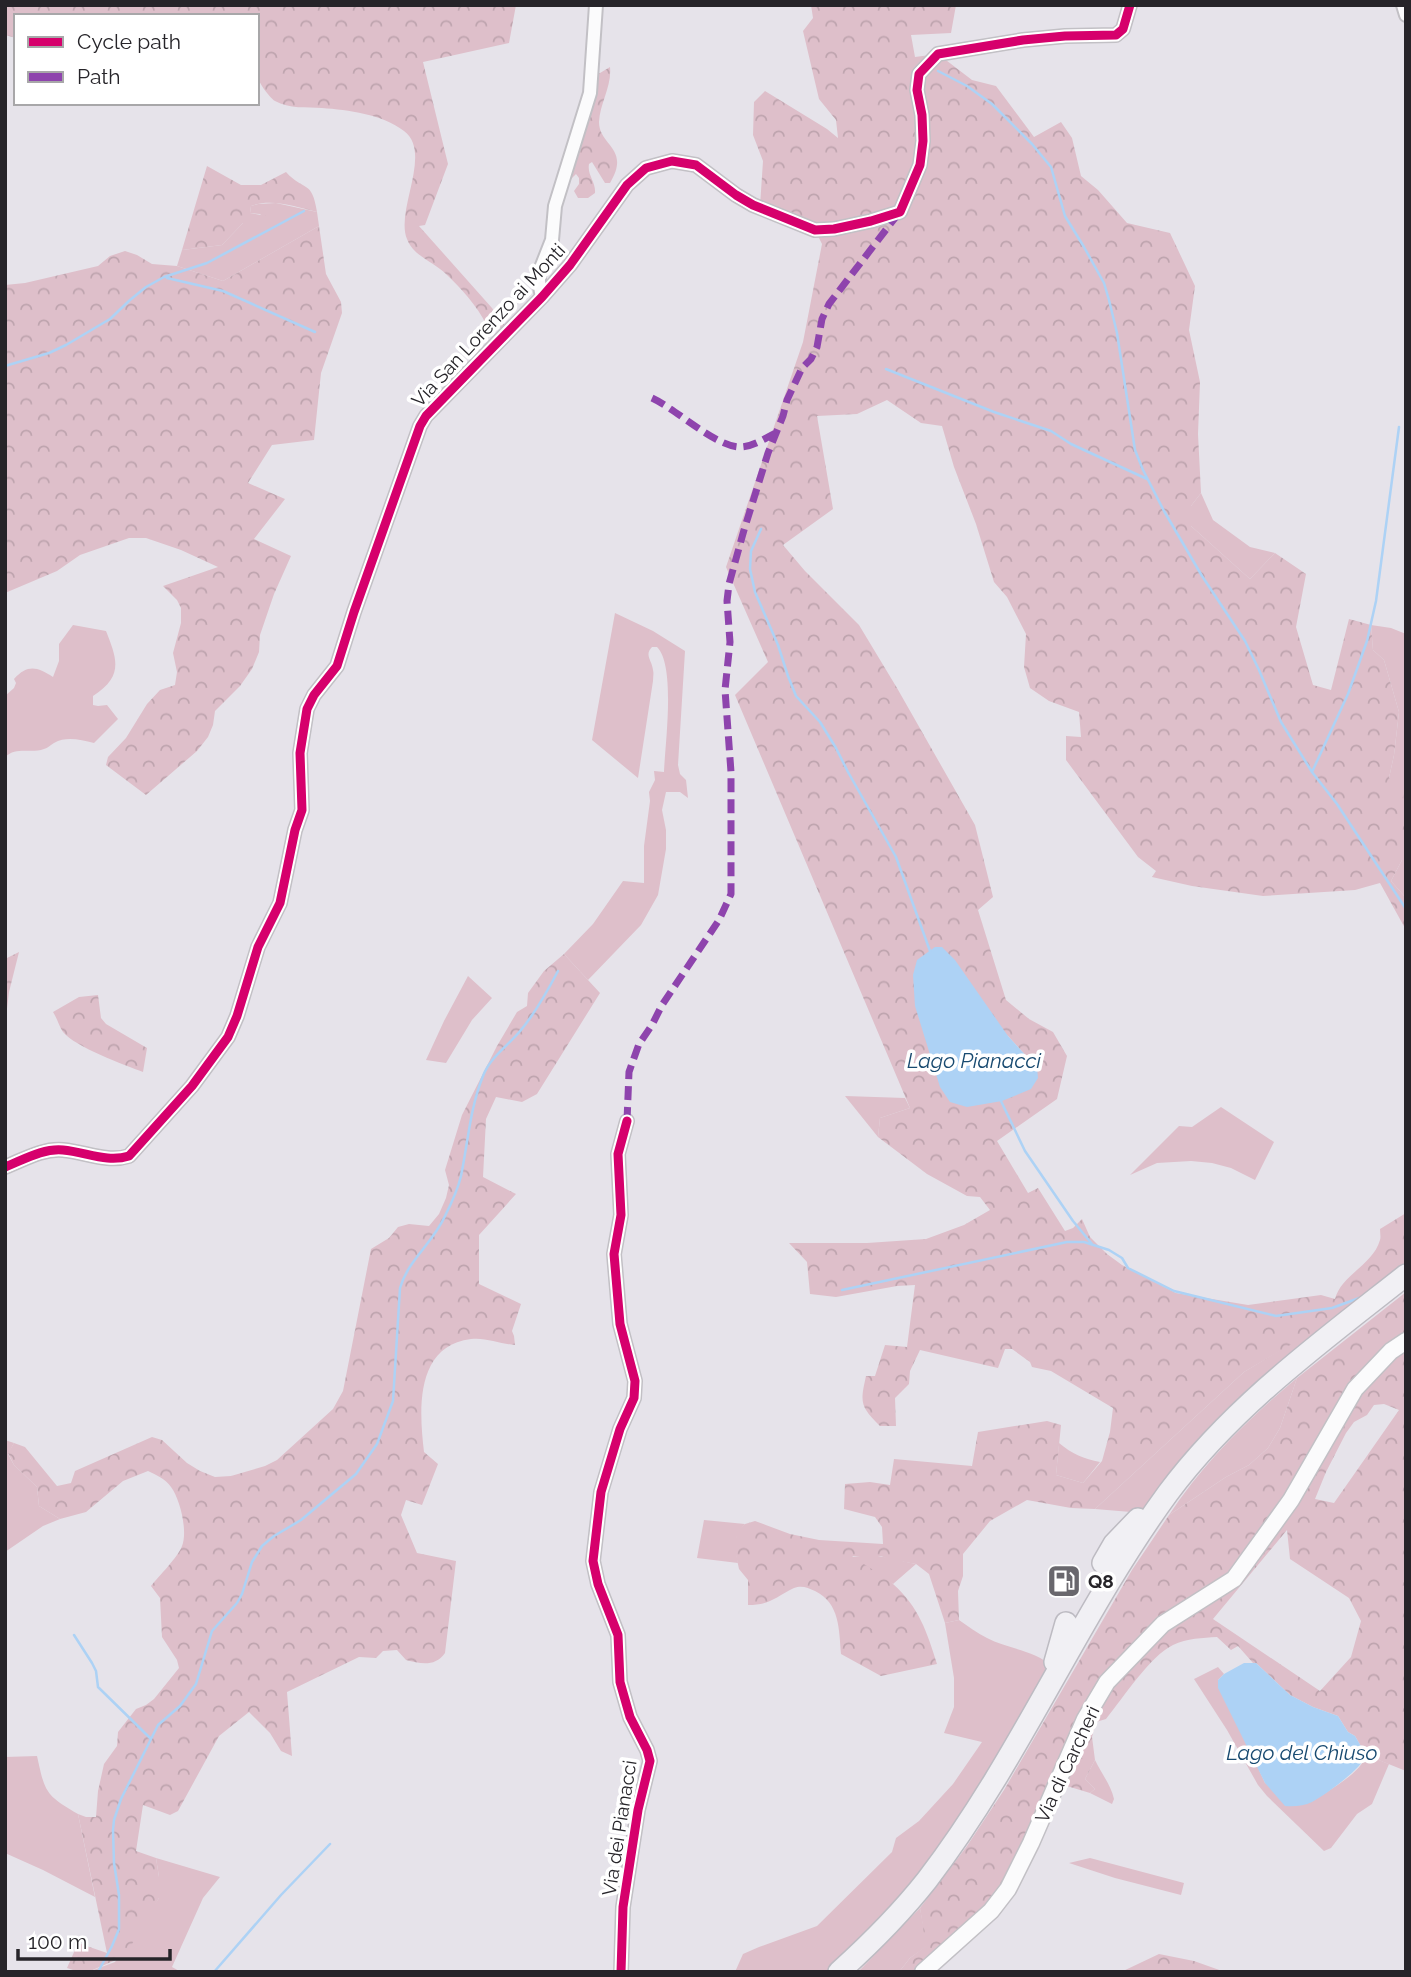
<svg xmlns="http://www.w3.org/2000/svg" width="1411" height="1977" viewBox="0 0 1411 1977" font-family="Raleway,sans-serif">
<defs>
<pattern id="forest-crowns" width="20" height="18" patternUnits="userSpaceOnUse" patternTransform="scale(1.75)"><rect width="20" height="18" fill="#debfca"/><path d="M2 6a3 3 0 1 1 6 0M12 15a3 3 0 1 1 6 0" fill="none" stroke="#bea4ae"/></pattern>
</defs>
<rect width="100%" height="100%" fill="#e6e3ea"/>
<path fill="#debfca" d="M276 203 317 212 319 226 223 281 177 266 182 250 222 245 243 223H268L260 214 250 213 251 206 258 204Z
M1201 493 1213 520 1250 547 1275 553 1250 579 1191 526V506Z
M615 613 653 631 685 651 678 765 680 774 686 780 688 798 680 792H666L662 810 666 830V849L658 895 641 925 588 980 564 954 593 924 623 881 644 883V846L650 801 649 792 655 780 654 771 664 772C665 744 676 666 657 647H652C644 655 652 660 653 670 654 674 653 677 653 681L638 778 592 740Z
M73 625 106 631C117 659 124 676 93 696V705L98 706 107 705 118 719 94 743C80 740 67 736 54 743 50 745 48 748 44 749 31 754 17 746 5 757V696L14 688 16 683 14 679C28 664 37 667 53 677L59 661V644Z
M1371 625 1391 628 1406 634V734L1404 737 1406 740V898L1391 881 1402 860 1389 778 1394 755 1399 712 1384 660 1373 650Z
M468 976 492 998 472 1020 446 1063 426 1060 444 1021Z
M845 1096 905 1098 910 1108 880 1118 878 1137Z
M1221 1107 1274 1142 1255 1180 1231 1168 1212 1163 1191 1161 1157 1163 1130 1175 1179 1126 1192 1127Z
M1297 1340 1309 1351 1143 1513 1095 1509 1244 1372Z
M1297 1378 1280 1428 1268 1448 1249 1465 1226 1477 1169 1515C1203 1463 1250 1417 1297 1378Z
M5 1440 14 1443 8 1454 14 1465 37 1487 39 1506 60 1519 43 1526 5 1552Z
M1059 1443C1072 1454 1084 1459 1100 1462L1083 1483 1056 1475Z
M704 1520 745 1524C733 1535 735 1548 738 1563L697 1558Z
M869 1555C885 1556 900 1561 916 1564L893 1584 851 1557Z
M959 1620C968 1626 977 1633 987 1638 1008 1649 1035 1650 1053 1667L972 1816 839 1972H735L743 1954 759 1947 817 1926 892 1852 896 1838 919 1821 953 1784 982 1742 944 1733 954 1707V1678L945 1623Z
M1218 1667 1224 1674 1218 1680 1265 1783 1311 1802C1326 1792 1362 1773 1366 1755L1389 1764 1372 1804 1357 1814 1331 1848 1324 1851 1267 1796 1258 1785 1227 1730 1194 1679Z
M37 1756C45 1792 45 1795 78 1814L95 1897 43 1870 5 1853V1757Z
M1095 1760C1101 1773 1111 1785 1114 1799L1112 1804 1090 1793 1095 1789 1085 1779Z
M156 1858 220 1877 203 1898 172 1967 181 1972H88L115 1962 159 1898V1877Z
M1090 1858 1184 1883 1181 1895 1115 1878 1069 1863Z
M920 1908 927 1946 910 1958 899 1972H858Z"/>
<path fill="url(#forest-crowns)" fill-rule="evenodd" d="M5 5H516L509 43 423 62 448 164 425 225 419 226 492 308 508 330 486 324C477 306 461 288 446 274 434 262 413 256 407 239 395 210 433 153 404 131 382 114 348 110 322 108 307 107 289 109 275 101 269 97 258 82 257 75 254 57 257 34 257 16H16V38L5 35Z
M811 5H956L951 33 911 35 915 57 938 54 972 80 996 86 1034 137 1061 122 1072 138 1081 176 1098 190 1127 223 1170 233 1195 286 1189 330 1200 382 1198 434 1201 493 1191 506V526L1250 579 1275 553 1306 574 1296 627 1313 685 1331 690 1349 619 1371 625 1373 650 1384 660 1399 712 1394 755 1389 778 1403 789 1405 838 1402 860 1391 881 1406 898V930L1380 883 1355 890 1263 896 1192 886 1152 877 1156 871 1138 857 1066 760V736L1081 737 1079 712 1049 701 1030 688 1024 667 1026 634 1007 597 994 582 976 524 954 467 942 426 921 423 887 400 857 414 817 416 833 509 783 545 805 571 859 625 897 688 975 825 993 897 978 910 1006 1000 1029 1019 1053 1032 1067 1056 1057 1099 997 1141 1028 1193 1038 1188 1065 1231 1073 1228 1082 1219 1090 1237 1107 1254 1122 1265 1176 1293 1248 1305 1321 1295 1335 1299C1341 1275 1373 1265 1380 1240 1381 1237 1380 1233 1380 1229L1406 1213V1275L1309 1351 1297 1341 1244 1372 1095 1509 1071 1508 1027 1500 990 1521 963 1554V1576L958 1591 959 1620 945 1623 929 1574 916 1564 888 1559 881 1556H852C865 1566 881 1573 893 1584 919 1607 927 1632 937 1664L881 1676 841 1654C839 1630 840 1603 815 1591 808 1588 802 1585 794 1588 775 1597 771 1605 748 1605V1580L739 1569 734 1546 738 1530 745 1524 755 1521 790 1534 819 1540 883 1544 882 1527 875 1517 844 1509 845 1484 870 1482 890 1485 894 1459 972 1466 978 1432 1047 1421 1061 1425 1056 1475 1083 1483 1102 1461 1110 1432 1113 1408 1051 1371 1032 1367 1030 1362 1012 1349H1005L998 1368 920 1350 910 1371 909 1384 895 1398 896 1426H880C860 1406 860 1403 866 1376H875L885 1345 907 1347 915 1285 897 1286 836 1297 810 1294 807 1262 789 1243H867L926 1239 964 1225 990 1210 980 1197 967 1196 927 1174 878 1137 880 1118 910 1108 735 695 768 662 726 567 803 342 822 244 815 230 760 206 763 161 753 135 754 102 765 91 827 129 838 138 836 120 819 99 803 31 813 18ZM913 975 1008 1036 1037 1068Z
M610 67C612 86 600 103 599 122 599 146 631 148 610 183H605L592 162 589 164C587 175 596 182 595 193L588 198H578L574 191 579 184V178L576 174 571 179 564 198 556 202 591 73H600Z
M207 166 241 185H261L286 172C304 192 312 179 317 212 296 207 272 198 251 206L250 213 272 217V224L243 223 222 245 182 250Z
M319 226 326 274 341 302 342 313 321 373 314 440 272 445 248 483 285 499 254 539 291 556 274 594 260 635 259 652 252 669 240 686 215 711 213 725 208 737 197 751 146 795 106 765 108 757 126 738 147 704 160 690 175 685 177 672 173 653 181 623V608L177 600 163 586 218 567 181 550 146 538H129L80 555 57 571 5 593V285L25 283 98 266 110 256 125 251 137 255 152 264 177 266 223 281Z
M19 952 9 992 5 1026V959Z
M564 954 600 993 537 1094 522 1102 496 1097 486 1119 483 1177 516 1194 479 1235V1284L521 1304 512 1331 514 1336 515 1345C501 1344 485 1337 471 1339 415 1346 419 1410 424 1452L438 1464 422 1505 406 1500 401 1515 417 1553 456 1561 445 1653C435 1667 421 1664 406 1660L397 1650 383 1651 376 1658 359 1657 287 1692 292 1756 281 1751 270 1733 249 1712 219 1736 178 1811 170 1815 143 1805 136 1851 156 1858 159 1877V1898L125 1956 88 1972H79L67 1968 78 1943 107 1953 78 1814 86 1817H96L98 1791 104 1764 117 1746 118 1732 136 1709 146 1705 154 1699 179 1668 177 1660 162 1637 160 1598 151 1586C159 1576 178 1557 182 1546 188 1531 180 1499 171 1487 166 1479 156 1475 148 1471L123 1481 86 1512 60 1519 39 1506 37 1487 14 1465 8 1453 14 1443 25 1447 57 1486 71 1483 75 1471 152 1437 162 1440 187 1463 200 1471 215 1477 231 1476 265 1466 277 1460 333 1409 343 1391 371 1249 389 1238 398 1227 409 1224 429 1226 439 1214 446 1198 449 1185 445 1170 462 1115 497 1046 517 1012 527 1006 528 993 544 971Z
M98 995 101 1018 106 1024 147 1048 143 1072C125 1065 75 1047 63 1032 59 1026 57 1018 53 1012L79 997Z
M1406 1292V1771L1366 1755 1355 1736 1348 1732 1338 1716 1313 1707 1290 1695 1256 1663H1253L1238 1646 1231 1650 1217 1637C1203 1638 1187 1638 1173 1645 1150 1656 1123 1698 1106 1719L1096 1722 1092 1737 1095 1760 1085 1779 1095 1789 1090 1793 1057 1783 1008 1889 923 1972H899L910 1958 926 1946 920 1908 967 1846 1004 1790 1132 1570 1169 1515 1226 1477 1249 1465 1268 1448 1280 1428 1297 1378ZM1384 1404 1399 1410 1334 1503 1315 1499 1326 1472 1346 1433 1354 1422 1367 1415 1374 1405ZM1287 1530 1290 1559 1349 1598 1361 1621 1351 1657 1320 1691 1213 1619Z
M1159 1954 1194 1961 1225 1972H1121Z"/>
<path fill="#add2f5" d="M935 947H942L955 960 1008 1036 1037 1068 1038 1078 1031 1089 1002 1101 967 1107 950 1102 940 1087 915 1006 913 975 917 960Z
M1244 1663H1256L1290 1695 1313 1707 1338 1716 1348 1732 1355 1736 1366 1755C1363 1768 1325 1795 1312 1802 1304 1806 1294 1807 1285 1806L1265 1783 1218 1688V1680L1224 1674Z"/>
<g fill="none" stroke-linecap="round" stroke-linejoin="round">
<path stroke="#add2f5" stroke-width="2.5" d="M938 71 967 86 992 104 1032 144 1051 167 1065 216 1084 247 1104 283 1109 300 1117 333 1135 450 1143 470 1164 511 1202 576 1245 641 1259 670 1281 722 1312 772 1337 804 1406 909
M167 278 223 291 315 332
M5 366 49 353 66 345 110 319 130 300 146 287 164 277 207 263 304 211
M886 369 994 412 1051 431 1071 444 1147 479
M761 529 751 551 750 569 755 592 778 645 788 676 796 696 820 722 836 748 848 772 896 857 930 951
M1312 772 1348 694 1367 641 1376 601 1399 427
M1000 1099 1025 1151 1073 1221 1092 1244
M842 1290 1067 1242H1084L1109 1250 1122 1258 1128 1268 1174 1291 1276 1316 1332 1308 1362 1297
M74 1635 92 1663 96 1671 98 1687 150 1738
M98 1972 112 1946 119 1929V1895L114 1863 113 1830 114 1820 121 1799 158 1725 180 1706 196 1684 212 1631 237 1603 242 1594 252 1562 262 1546 274 1536 301 1520 356 1474 377 1444 393 1401 400 1288C408 1260 433 1243 445 1216 451 1204 458 1189 461 1176 468 1142 470 1108 483 1076 490 1057 509 1045 521 1030 536 1012 547 992 558 971
M214 1972 281 1895 330 1844"/>
<g stroke="#c2c0c5" stroke-width="16">
<path id="minor" d="M1403 5 1406 15
M542 297 539 282V273L552 240 555 206 590 93 596 5
M5 1167C23 1160 43 1148 63 1150 86 1152 107 1163 129 1156L192 1086 228 1037 237 1016 258 947 280 903 295 830 302 810 300 753 307 709 314 695 337 666 354 612 420 426 426 416 542 297 570 265 627 185 646 168 672 161 696 165 736 195 753 205 815 230 834 229 871 221 900 212 920 165 923 141 922 115 917 90 919 74 938 54 1023 40 1065 36 1116 35 1123 29 1130 5
M621 1972 623 1907 638 1810 650 1761 647 1750 630 1717 620 1682 618 1635 598 1584 593 1561 601 1492 620 1429 634 1398 635 1381 620 1324 614 1254 621 1215 618 1154 627 1121"/>
</g>
<g stroke="#c2c0c5" stroke-width="19">
<path id="tertiary" d="M923 1972 991 1911 1008 1889 1031 1843 1085 1719 1107 1682 1163 1624 1234 1579 1291 1500 1355 1389 1391 1351 1406 1341"/>
</g>
<g stroke="#bdbbc2" stroke-width="24">
<path id="trunk" d="M1103 1563 1114 1544 1138 1519
M1055 1662 1066 1623
M839 1972C870 1944 901 1913 927 1880 1020 1759 1078 1616 1168 1493 1233 1406 1321 1342 1406 1275"/>
</g>
<use href="#minor" stroke="#fbfbfc" stroke-width="12"/>
<use href="#tertiary" stroke="#fbfbfc" stroke-width="16"/>
<use href="#trunk" stroke="#f1f0f4" stroke-width="21"/>
<path stroke="#8e44ad" stroke-width="7" stroke-dasharray="14 7" stroke-linecap="butt" d="M652 398C676 409 716 447 740 447 753 447 765 438 776 433
M627 1121 629 1072 639 1044 652 1025 662 1005 719 920 731 894V772L725 690 730 642 727 601 729 584 744 530 768 453 783 416 787 400 802 368 811 359 817 347 822 319 829 304 898 214"/>
<g stroke="#fff" stroke-width="13">
<path id="cycleway" d="M5 1167C23 1160 43 1148 63 1150 86 1152 107 1163 129 1156L192 1086 228 1037 237 1016 258 947 280 903 295 830 302 810 300 753 307 709 314 695 337 666 354 612 420 426 426 416 542 297 570 265 627 185 646 168 672 161 696 165 736 195 753 205 815 230 834 229 871 221 900 212 920 165 923 141 922 115 917 90 919 74 938 54 1023 40 1065 36 1116 35 1123 29 1130 5
M621 1972 623 1907 638 1810 650 1761 647 1750 630 1717 620 1682 618 1635 598 1584 593 1561 601 1492 620 1429 634 1398 635 1381 620 1324 614 1254 621 1215 618 1154 627 1121"/>
</g>
<use href="#cycleway" stroke="#d6006c" stroke-width="9"/>
</g>
<defs>
<g id="fuel-square" transform="scale(1.75)"><rect x="-9" y="-9" width="18" height="18" rx="4" fill="#69676d" stroke="#fff"/><path d="M-5.5-6h7V0h2V4h1.3V-2.5L3-4.5l.8-.8L6-3V5H2.5V1h-1V6h-7ZM-4.2-4.7v3.2H.2V-4.7Z" fill="#fff"/></g>
</defs>
<g fill-rule="evenodd">
<use href="#fuel-square" x="1064" y="1581"/>
</g>
<g text-anchor="middle" dominant-baseline="central" stroke-width="7" stroke-linejoin="round" paint-order="stroke">
<g font-size="19" fill="#262429" stroke="#fff">
<text transform="translate(488 325) rotate(-47)">Via San Lorenzo ai Monti</text>
<text transform="translate(1067 1764) rotate(-65)">Via di Carcheri</text>
<text transform="translate(619 1828) rotate(-81)">Via dei Pianacci</text>
</g>
<g font-size="19" font-weight="bold" fill="#262429" stroke="#fff" text-anchor="start">
<text x="1088" y="1581">Q8</text>
</g>
<g font-size="21" font-style="italic" fill="#184a70" stroke="#fff">
<text x="974" y="1060">Lago Pianacci</text>
<text x="1302" y="1752">Lago del Chiuso</text>
</g>
</g>
<rect width="1411" height="1977" fill="none" stroke="#262429" stroke-width="14"/>
<rect x="14" y="14" width="245" height="91" fill="#ffffff" stroke="#a8a7a9" stroke-width="2"/>
<rect x="28" y="37" width="35" height="10" fill="#d6006c" stroke="#a8a7a9" stroke-width="2"/>
<text x="77" y="49" font-size="21" fill="#262429">Cycle path</text>
<rect x="28" y="72" width="35" height="10" fill="#8e44ad" stroke="#a8a7a9" stroke-width="2"/>
<text x="77" y="84" font-size="21" fill="#262429">Path</text>
<path d="M18 1949v10h152v-10" fill="none" stroke="#262429" stroke-width="3.5"/>
<text x="28" y="1949" font-size="21" fill="#262429" stroke="#ffffff" stroke-width="5" paint-order="stroke">100 m</text>
</svg>
